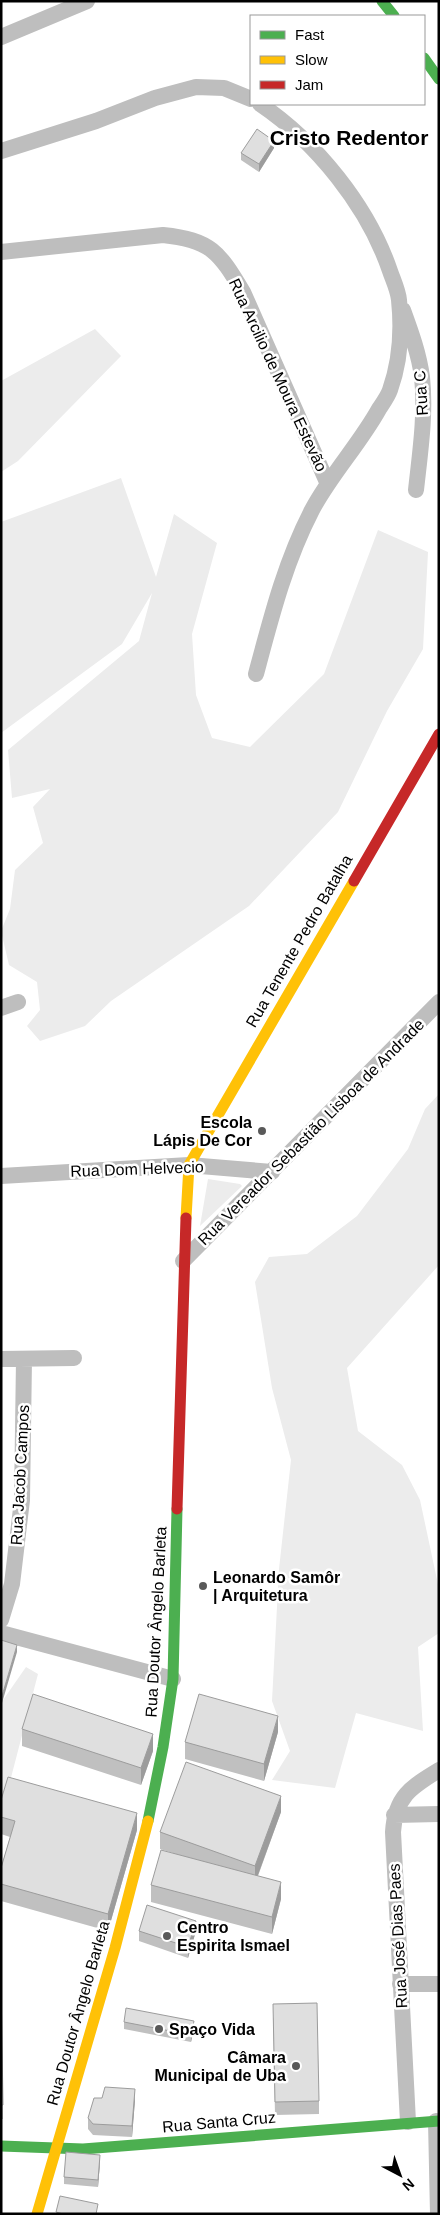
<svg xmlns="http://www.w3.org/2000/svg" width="440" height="2215" viewBox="0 0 440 2215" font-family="Arial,sans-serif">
<rect width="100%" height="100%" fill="#fff"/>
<path fill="#ececec" d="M95 329 121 356 18 461 1 472V381Z
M121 478 156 577 174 514 217 543 192 634 196 695 212 738 250 747 324 674 378 530 428 552 423 649 387 711 338 812 249 906 111 1001 85 1026 40 1041 27 1026 40 1010 37 982 9 965 1 931 10 909 15 870 43 843 33 807 50 789 12 798 8 750 139 641 152 593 122 644 1 733V522Z
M439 1094V1265L347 1368 358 1431 402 1465 420 1500 439 1589V1633L418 1647 423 1731 356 1713 335 1788 272 1780 290 1751 272 1701 279 1569 291 1460 272 1388 255 1282 269 1257 307 1254 357 1216 408 1149 425 1109Z
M208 1179 240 1184 242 1186 200 1226Z
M26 1667 38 1674 1 1816V1703Z"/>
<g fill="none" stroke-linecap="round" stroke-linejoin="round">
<path stroke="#bebebe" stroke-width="16" d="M1 37 87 1
M1 151 96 121 155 98 196 87 224 88 251 99
M1 252 163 235C211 240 219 252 243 292L327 482
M403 310C411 332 419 354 422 377 426 414 420 453 416 490
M256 674C271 618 285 562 312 510 331 474 359 445 379 409 383 403 388 396 390 390 400 362 402 329 399 300 398 290 393 280 390 271 368 206 316 142 260 104
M1 1008 18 1002
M1 1176 189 1165 272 1172
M183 1261 439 1002
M1 1359 74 1358
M1 1620 12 1584 22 1500 24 1359
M1 1633 173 1679
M394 1815 439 1814
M400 1984H439
M436 2121 438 2214
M408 2122 393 1832C395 1797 411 1787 439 1770"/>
<path stroke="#4caf50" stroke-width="11" d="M382 1 394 16
M424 58 439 79
M148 1821 163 1747 173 1679 177 1509
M1 2146 83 2149 439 2121"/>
<path stroke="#ffc107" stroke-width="11" d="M186 1218 189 1165 354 881
M37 2214 115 1948 148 1821"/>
<path stroke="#c62828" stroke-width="11" d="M354 881 439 734
M177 1509 186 1218"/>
</g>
<path fill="#c0c0c0" d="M274 148 259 172 241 160V153Z
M22 1729 153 1751 141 1785 22 1746Z
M278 1732 264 1781 185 1759V1742Z
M1 1800 137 1830 108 1931 1 1901V1868L10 1837 1 1834Z
M281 1812 258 1876 281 1899 272 1934 151 1902V1885L173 1853 160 1849V1832Z
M139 1931H196L188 1958 139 1941Z
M1 1981 3 2119H1Z
M273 2017 319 2101V2114L275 2115Z
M124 2022 194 2029 191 2042 124 2029Z
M135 2100 132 2137 93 2135 88 2129V2118Z
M100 2162 98 2187 64 2184V2177Z"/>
<path fill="#9c9c9c" d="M274 141V148L259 172V164Z
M17 1645V1652L2 1703V1696Z
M278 1716V1732L264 1781V1764Z
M153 1734V1751L141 1785V1768Z
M281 1796V1812L255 1883V1866Z
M137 1813V1830L108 1931V1914Z
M281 1882V1899L272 1934V1917Z
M196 1921V1931L188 1958V1947Z
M194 2021V2029L191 2042V2035Z
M135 2089V2100L132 2137V2126Z
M100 2155V2162L98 2187V2180Z"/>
<path fill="#dfdfdf" stroke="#9c9c9c" d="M257 129 274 141 259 164 241 153Z
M1 1640 17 1645 2 1696H1Z
M33 1694 153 1734 141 1768 22 1729Z
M199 1694 278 1716 264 1764 185 1742Z
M186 1762 281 1796 255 1866 160 1832Z
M8 1777 137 1813 108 1914 1 1884V1868L15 1821 1 1817V1800Z
M161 1850 281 1882 272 1917 151 1885Z
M147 1905 196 1921 188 1947 139 1931Z
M1 1981 3 2105H1Z
M317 2003 319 2101 275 2102 273 2004Z
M126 2008 194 2021 191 2035 124 2022Z
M105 2087 135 2089 132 2126 93 2124 88 2118 94 2098H102Z
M66 2152 100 2155 98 2180 64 2177Z
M60 2196 98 2204 96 2214H63L56 2212Z"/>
<g fill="#595959" stroke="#fff" stroke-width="2">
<circle cx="262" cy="1131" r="5"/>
<circle cx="203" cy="1586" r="5"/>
<circle cx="167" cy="1936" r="5"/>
<circle cx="159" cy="2029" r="5"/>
<circle cx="296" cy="2066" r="5"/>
</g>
<g text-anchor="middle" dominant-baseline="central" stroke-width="5" stroke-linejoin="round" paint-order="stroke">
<g font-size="16" fill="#000" stroke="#fff">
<text transform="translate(278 375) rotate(65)">Rua Arcilio de Moura Estevão</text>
<text transform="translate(421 393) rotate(-94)">Rua C</text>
<text transform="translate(299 941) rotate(-60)">Rua Tenente Pedro Batalha</text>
<text transform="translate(311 1132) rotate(-45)">Rua Vereador Sebastião Lisboa de Andrade</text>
<text transform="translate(137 1169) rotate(-2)">Rua Dom Helvecio</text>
<text transform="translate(20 1475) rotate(-87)">Rua Jacob Campos</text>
<text transform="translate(156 1622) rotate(-87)">Rua Doutor Ângelo Barleta</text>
<text transform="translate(398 1936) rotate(-93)">Rua José Dias Paes</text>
<text transform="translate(78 2013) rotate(-74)">Rua Doutor Ângelo Barleta</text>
<text transform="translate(219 2122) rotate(-5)">Rua Santa Cruz</text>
</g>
<g font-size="16" font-weight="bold" fill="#000" stroke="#fff" text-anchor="start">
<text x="252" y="1122" text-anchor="end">Escola<tspan x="252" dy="18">Lápis De Cor</tspan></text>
<text x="213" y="1577">Leonardo Samôr<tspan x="213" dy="18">| Arquitetura</tspan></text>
<text x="177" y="1927">Centro<tspan x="177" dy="18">Espirita Ismael</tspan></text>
<text x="169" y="2029">Spaço Vida</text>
<text x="286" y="2057" text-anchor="end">Câmara<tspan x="286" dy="18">Municipal de Uba</tspan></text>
</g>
<g font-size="21" font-weight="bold" fill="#000" stroke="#fff">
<text x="349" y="137">Cristo Redentor</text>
</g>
</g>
<rect width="440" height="2215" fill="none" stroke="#000000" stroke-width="5"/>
<rect x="250" y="15" width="175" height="90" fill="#ffffff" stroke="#999999"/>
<rect x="260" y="31" width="25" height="8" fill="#4caf50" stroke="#999999"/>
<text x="295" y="40" font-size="15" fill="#000000">Fast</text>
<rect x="260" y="56" width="25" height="8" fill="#ffc107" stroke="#999999"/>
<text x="295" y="65" font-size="15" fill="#000000">Slow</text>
<rect x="260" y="81" width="25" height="8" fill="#c62828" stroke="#999999"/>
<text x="295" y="90" font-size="15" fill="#000000">Jam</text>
<g transform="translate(400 2175) rotate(139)" stroke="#ffffff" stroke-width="4" paint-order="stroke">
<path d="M0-4L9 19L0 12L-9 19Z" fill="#000000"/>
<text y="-8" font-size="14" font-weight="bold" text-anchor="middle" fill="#000000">N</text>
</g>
</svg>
